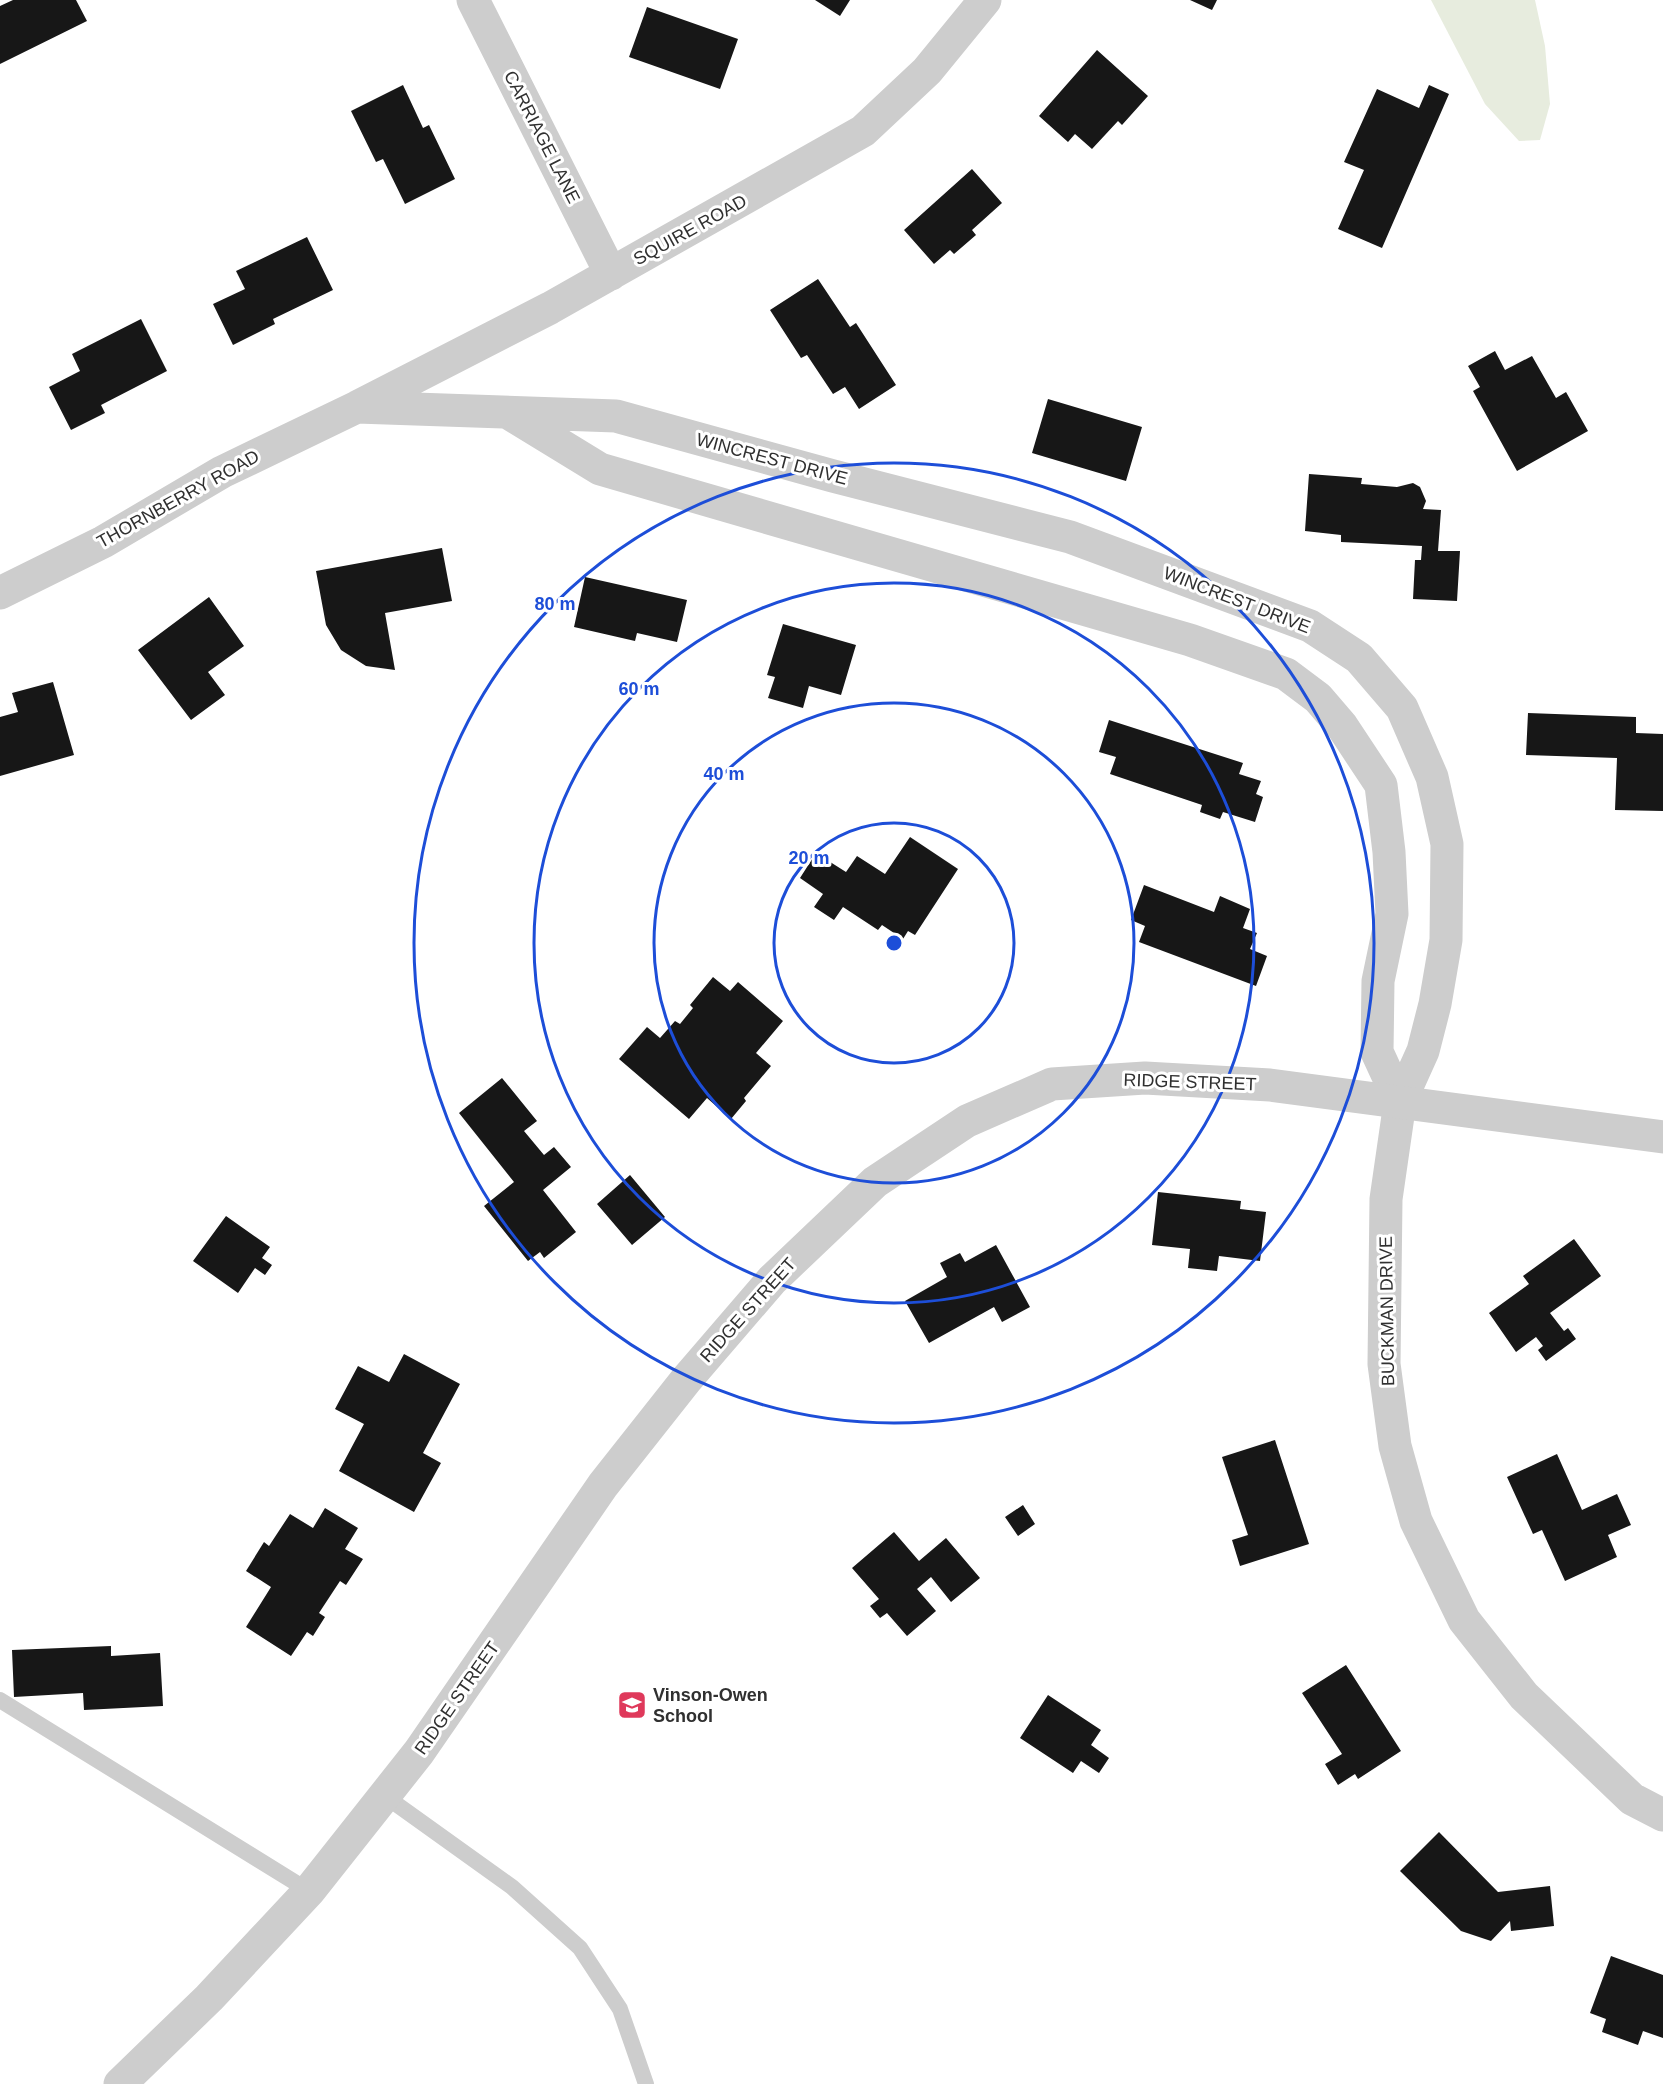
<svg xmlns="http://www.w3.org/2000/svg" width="1663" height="2084" viewBox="0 0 1663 2084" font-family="Helvetica,sans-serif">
<rect width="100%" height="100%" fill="#fff"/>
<path fill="#e7ecde" d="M1431 0H1535L1545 46 1550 104 1540 140 1519 141 1485 104Z"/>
<path fill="#171717" d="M13 0H76L87 21 0 64V6Z
M815 0H850L840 16Z
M1190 0H1217L1212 10Z
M647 7 738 39 720 89 629 57Z
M1097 50 1148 96 1122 125 1118 121 1092 149 1075 134 1068 142 1039 116Z
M403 85 423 128 429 125 455 179 405 204 383 159 376 162 351 111Z
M1429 85 1449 94 1382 248 1338 229 1364 170 1344 162 1377 89 1419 108Z
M972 169 1002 203 972 230 976 235 954 254 950 250 934 264 904 230Z
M307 237 333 290 273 319 275 324 233 345 213 304 245 289 236 271Z
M818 279 850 327 856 323 896 385 859 409 845 387 833 394 807 355 801 358 770 310Z
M141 319 167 371 101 405 105 413 71 430 49 387 80 371 72 354Z
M1495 351 1505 370 1532 356 1556 398 1566 392 1588 431 1517 471 1473 391 1480 387 1468 366Z
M1048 399 1142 427 1126 481 1032 453Z
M1309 474 1362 478 1361 484 1397 487 1413 483 1420 487 1426 501 1423 509 1441 510 1438 551H1460L1457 601 1413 599 1415 560H1421L1422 546 1341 542V535L1305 531Z
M442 548 452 601 385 613 395 670 366 666 341 650 326 625 316 571Z
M585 577 687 600 677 642 637 633 635 641 574 627Z
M209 597 244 646 208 672 225 695 191 720 138 650Z
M783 624 856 645 841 695 809 686 803 708 768 698 775 677 767 675Z
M53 682 74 755 0 776V717L18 712 12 693Z
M1528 713 1636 717V733L1663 734V811L1615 810 1617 758 1526 755Z
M1109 720 1243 763 1239 774 1261 781 1256 794 1263 797 1255 822 1223 812 1220 819 1200 812 1202 805 1110 774 1116 757 1099 752Z
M910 837 958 869 915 935 908 931 903 939 882 925 878 930 843 907 834 920 814 907 823 894 800 878 816 853 846 872 857 856 885 874Z
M1144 885 1214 912 1220 896 1250 909 1243 928 1257 933 1250 949 1267 956 1256 986 1139 942 1145 926 1131 920Z
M713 977 730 991 738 982 783 1021 756 1053 771 1066 744 1098 746 1101 731 1119 707 1098 689 1119 619 1059 647 1027 660 1038 675 1021 680 1024 693 1008 690 1005Z
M502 1078 537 1121 524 1131 544 1155 554 1147 571 1167 543 1190 576 1232 544 1258 540 1252 528 1261 484 1206 514 1182 459 1113Z
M630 1175 665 1217 632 1245 597 1204Z
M1158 1192 1241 1201 1240 1209 1266 1212 1260 1261 1219 1256 1217 1271 1188 1268 1190 1249 1152 1245Z
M226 1216 270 1247 262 1258 272 1265 265 1275 255 1268 238 1293 193 1261Z
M1574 1239 1601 1276 1550 1313 1564 1331 1568 1328 1576 1339 1546 1361 1538 1350 1543 1346 1536 1337 1516 1352 1489 1313 1529 1284 1523 1276Z
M996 1245 1030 1307 1002 1322 994 1307 929 1343 905 1301 947 1277 940 1263 960 1253 965 1262Z
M404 1354 460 1384 423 1453 441 1463 414 1512 339 1471 364 1424 335 1409 358 1366 389 1382Z
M1275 1440 1309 1544 1240 1566 1232 1540 1248 1535 1222 1457Z
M1557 1454 1582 1510 1617 1494 1631 1525 1608 1535 1617 1557 1565 1581 1542 1530 1533 1534 1507 1477Z
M1023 1505 1035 1524 1018 1536 1005 1517Z
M325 1508 358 1528 345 1549 363 1559 346 1585 340 1581 319 1613 325 1617 313 1636 307 1632 291 1656 246 1627 271 1587 246 1571 264 1542 269 1546 290 1514 313 1528Z
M894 1532 919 1561 946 1538 980 1578 951 1602 931 1577 917 1589 936 1611 907 1636 887 1613 880 1618 870 1606 879 1599 852 1568Z
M111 1646V1656L160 1653 163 1706 84 1710 83 1693 14 1697 12 1650Z
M1346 1665 1401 1751 1358 1779 1355 1774 1338 1785 1325 1764 1342 1754 1302 1693Z
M1048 1695 1101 1730 1091 1745 1109 1758 1099 1773 1081 1761 1073 1773 1020 1738Z
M1439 1832 1498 1892 1550 1886 1554 1926 1511 1931 1510 1921 1491 1941 1461 1931 1400 1871Z
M1611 1956 1663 1975V2038L1643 2031 1638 2045 1602 2032 1606 2019 1590 2013Z"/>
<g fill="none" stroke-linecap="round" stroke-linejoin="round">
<path stroke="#cdcdcd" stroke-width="16" d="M0 1700 309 1891
M385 1796 512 1887 580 1948 620 2009 646 2084"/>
<path stroke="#cdcdcd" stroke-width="33" d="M473 0 611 274
M357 407 616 416 833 476 1070 537 1310 626 1359 658 1402 708 1432 777 1447 844 1446 940 1435 1004 1423 1051 1400 1102 1386 1199 1384 1364 1395 1446 1416 1521 1464 1620 1524 1696 1632 1799 1663 1815
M510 414 600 469 1190 640 1286 674 1318 698 1342 726 1381 785 1389 852 1392 914 1378 981 1377 1052 1400 1102
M0 593 103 542 222 472 357 407 550 308 863 131 927 71 985 0"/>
<path stroke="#cdcdcd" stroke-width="33" d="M120 2084 209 1998 309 1891 419 1752 603 1485 686 1380 772 1280 875 1182 967 1121 1052 1084 1145 1078 1270 1085 1663 1137"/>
</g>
<g fill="none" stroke="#1d4ed8" stroke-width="3">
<circle cx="894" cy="943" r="120"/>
<circle cx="894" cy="943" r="240"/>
<circle cx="894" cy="943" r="360"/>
<circle cx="894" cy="943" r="480"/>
</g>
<defs>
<g id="school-square" transform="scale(1.5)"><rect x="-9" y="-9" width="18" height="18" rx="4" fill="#df395b" stroke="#fff"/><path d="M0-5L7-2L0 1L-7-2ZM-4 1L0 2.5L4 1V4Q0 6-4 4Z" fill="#fff"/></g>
</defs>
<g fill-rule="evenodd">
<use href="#school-square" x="632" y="1705"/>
</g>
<g text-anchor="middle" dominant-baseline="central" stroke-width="6" stroke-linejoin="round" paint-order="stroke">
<g font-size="18" fill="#303030" stroke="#fff">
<text transform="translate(542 137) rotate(63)">CARRIAGE LANE</text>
<text transform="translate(690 230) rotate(-29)">SQUIRE ROAD</text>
<text transform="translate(772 459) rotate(15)">WINCREST DRIVE</text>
<text transform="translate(178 499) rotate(-29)">THORNBERRY ROAD</text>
<text transform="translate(1237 600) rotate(21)">WINCREST DRIVE</text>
<text transform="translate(1190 1082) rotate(2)">RIDGE STREET</text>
<text transform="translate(748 1310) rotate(-48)">RIDGE STREET</text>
<text transform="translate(1387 1311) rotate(-91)">BUCKMAN DRIVE</text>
<text transform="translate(457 1698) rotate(-55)">RIDGE STREET</text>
</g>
<g font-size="18" font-weight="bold" fill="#303030" stroke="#fff" text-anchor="start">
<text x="653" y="1695">Vinson-Owen<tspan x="653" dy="21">School</tspan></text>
</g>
</g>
<circle cx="894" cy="943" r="9" fill="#1d4ed8" stroke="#fff" stroke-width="3"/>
<g font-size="18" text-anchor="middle" font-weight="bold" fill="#1d4ed8" stroke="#fff" stroke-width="6" stroke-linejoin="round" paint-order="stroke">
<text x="555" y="610">80 m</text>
<text x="639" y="695">60 m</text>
<text x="724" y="780">40 m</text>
<text x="809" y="864">20 m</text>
</g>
</svg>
